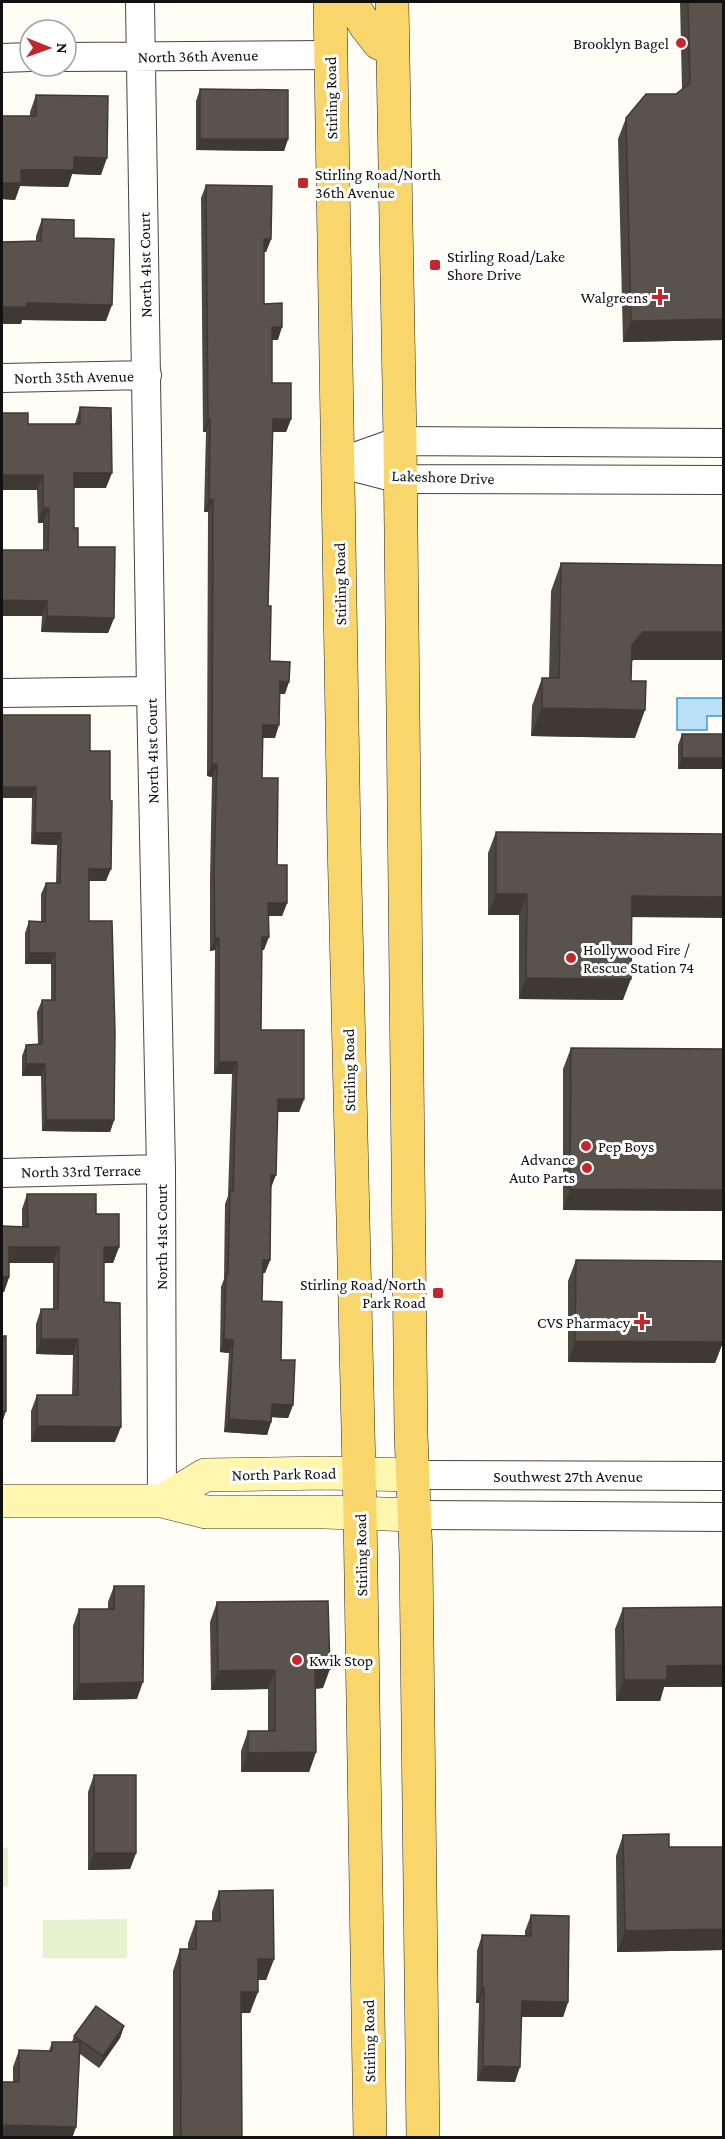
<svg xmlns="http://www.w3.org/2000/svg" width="725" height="2139" viewBox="0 0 725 2139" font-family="'Crimson Pro',serif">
<rect width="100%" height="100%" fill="#fffdf5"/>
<path fill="#e6f2cf" d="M8 1847V1887H2V1848Z
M127 1919V1958H43V1920Z"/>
<path fill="#b9e0f7" stroke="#3f96cf" stroke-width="1.5" d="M677 698H723V716H707V730H677Z"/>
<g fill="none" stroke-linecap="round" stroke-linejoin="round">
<g stroke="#444" stroke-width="30">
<path id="street" d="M140 2 151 691 161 1169 162 1501
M66 57 331 55
M2 58 30 57
M2 378 147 375
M338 463 400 441 724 443
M338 463 400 479 724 480
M2 693 151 691
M2 1173 161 1169
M413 1475 724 1476
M415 1515 724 1517"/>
</g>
<g stroke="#333" stroke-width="34">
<path id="secondary" d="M2 1501H162L206 1512H324L415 1515
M162 1501 205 1475 325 1473 413 1475"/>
</g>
<g stroke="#222" stroke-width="34">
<path id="primary" d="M330 2 344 841 360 1513 370 2138
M351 2 365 25 379 43 393 49
M392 2 400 441 411 1434 416 1556 423 2138"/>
</g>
<use href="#street" stroke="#fff" stroke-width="28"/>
<use href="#secondary" stroke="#fff6b0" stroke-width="33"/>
<use href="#primary" stroke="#f9d66b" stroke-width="33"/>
</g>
<path fill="#4d4742" d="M678 2H723V340L623 342 618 139 626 118 676 94 682 89 680 3Z
M200 89 288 139 284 151 196 150V101Z
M36 95 101 175 72 174 68 187 20 186 15 200 2 199V116H30V112Z
M206 185 271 239 266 252H264V304L278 340H272V383L291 419 286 432H273L268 606 270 661 285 694H280L275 738H263L262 778 277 865 287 903 282 916H268L264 950H262L261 1030 304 1099 299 1112H277L271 1188 270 1260 265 1273H262V1301L281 1360 293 1405 288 1418 272 1417 271 1422 267 1435 224 1432 229 1353 220 1352 221 1287 224 1279 225 1204 228 1196 232 1074H214L215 950 210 951V879L212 777 207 776 208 512H204L206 432H203L201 198Z
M42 219 74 238 106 321 22 320 21 324H2V242L36 241V236Z
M80 407 106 488H74V528L78 547 114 618 108 633 41 632 42 616H2V550H43V523H38L37 490H2V413L28 424H75Z
M561 563 633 660 631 662V681L635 738 531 736 532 706 542 678H549L551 591Z
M2 715 90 751 106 881H89V921L114 1120 110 1132 42 1131 41 1076H22V1056L26 1045 38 1044 37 1012 42 1000H51V964H25V933L29 921 41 922V894L46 883H56L57 845 31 844 32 798H2Z
M682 734H723V769H678V745Z
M496 832 632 917 623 1000 519 999V915H488V853Z
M571 1048 723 1049V1211L563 1210V1069Z
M27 1194 96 1214 119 1247 113 1263H104V1302L115 1442H31V1411L37 1395H72L73 1355 36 1354V1324L41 1309H53V1263H9V1277L4 1292H2V1226L22 1227V1209Z
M576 1260 723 1342 715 1363 568 1362V1281Z
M114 1586 137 1699 73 1700V1626L79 1609H108V1602Z
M217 1602 323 1688 315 1689 316 1752 309 1772H241V1751L248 1731H268V1689L211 1690 210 1622Z
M723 1607V1687H664L660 1701H616L615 1629 623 1608Z
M94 1775 136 1853 130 1869 88 1870V1792Z
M623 1835 669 1847H723V1950L617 1952 616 1856Z
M219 1891 274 1959 266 1980H258L250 2013H241L242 2138H173V1971L180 1949H188V1943L196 1921H212V1912Z
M531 1915 568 2002 563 2017H521L515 2082 477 2081 479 2003H476L477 1951 482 1935 525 1936V1931Z
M124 2026 120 2038 99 2068 80 2054 76 2127 72 2138H2L13 2082V2067L19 2050 49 2051 52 2042H72L74 2036Z"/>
<path fill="#3f3936" d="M200 139H288L284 151 196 150Z
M74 157 107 158 101 175 72 174 68 187 20 186 15 200 2 199V183L21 170Z
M264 239H271L266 252H260Z
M27 303 112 305 106 321 22 320 21 324H2V307Z
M723 319V340L623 342 631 321Z
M272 327H282L278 340H268Z
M208 419H210L206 432H203Z
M273 419H291L286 432H269Z
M74 473H112L106 488H68Z
M2 475H43L37 490H2Z
M209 499 213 500 208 512H204Z
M43 508H49L43 523H38Z
M2 600 47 601 42 616H2Z
M47 616 114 618 108 633 41 632Z
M643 632H723V660H633L622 673 632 645Z
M280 681 289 682 285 694H275Z
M542 708 645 710 635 738 531 736Z
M263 725H279L275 738H259Z
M682 758H723V769H678Z
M212 764H217L212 777 207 776Z
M2 787H36L32 798H2Z
M35 833H61L57 845 31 844Z
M89 869H111L106 881H85Z
M496 894H527L519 915H488Z
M632 896 723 897V918L624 917Z
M268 903H287L282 916H264Z
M262 937H269L264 950H258Z
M215 938H219L215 950 210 951Z
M29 953H55L51 964H25Z
M526 978 631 979 623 1000 519 999Z
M219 1062H237L232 1074H214Z
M26 1064H45L41 1076H22Z
M278 1099H304L299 1112H273Z
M46 1120H114L110 1132 42 1131Z
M271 1175H276L271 1188Z
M570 1189 723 1190V1211L563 1210Z
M9 1247H59L53 1263H4Z
M104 1247H119L113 1263H98Z
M263 1260H270L265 1273H258Z
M2 1277H9L4 1292H2Z
M41 1339H78L73 1355 36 1354Z
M224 1339 233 1340 229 1353 220 1352Z
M575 1341 723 1342 715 1363 568 1362Z
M272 1404 293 1405 288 1418 267 1417Z
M2 1411H6L2 1423Z
M229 1419 271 1422 267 1435 224 1432Z
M37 1426 121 1427 115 1442H31Z
M723 1665V1686L664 1687 660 1701H616L624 1680 667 1666Z
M315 1669H330L323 1688 308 1689Z
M275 1670 268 1689 211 1690 218 1671Z
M143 1682 137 1699 73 1700 79 1684Z
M316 1752 309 1772H241L248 1753Z
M94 1853H136L130 1869 88 1870Z
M723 1929V1950L617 1952 625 1931Z
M258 1959H274L266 1980H250Z
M482 1988H484L479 2003H476Z
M241 1992H258L250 2013H233Z
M522 2001 568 2002 563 2017H516Z
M124 2026 120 2038 99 2068 103 2056Z
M483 2066 520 2067 515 2082 477 2081Z
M2 2125 76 2127 72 2138H2Z"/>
<path fill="#5a524d" stroke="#3f3936" stroke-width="1.5" d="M688 2H723V319L631 321 626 118 646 94H676L690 83Z
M200 89 288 90V139H200Z
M36 95 108 96 107 158 74 157V170H21V183H2V116H36Z
M206 185 272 186 271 239H264V304L282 303V327H272V383H291V419H273L268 606H271L270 661 290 662 289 682 280 681 279 725H263L262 778H278L277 865H287V903H268L269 937H262L261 1030H304V1099H278L276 1175H271L270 1260H263L262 1301 282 1302 281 1360H295L293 1405 272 1404 271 1422 229 1419 233 1340 224 1339 226 1274H228L230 1191H233L237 1062H219V938H215L214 866 217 764H212L213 500 209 499 210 419H208Z
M42 219 74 220V238L114 239 112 305 27 303V307H2V242L41 241Z
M80 407 111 408 112 473H74V528H78V547H115L114 618 47 616V601L2 600V550H48L49 508H43V475H2V413H28V424H80Z
M561 563 723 565V632H643L632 645 631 681H646L645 710 542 708V678H559Z
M2 715H90V751H110V801H112L111 869H89V921H112L115 1033 114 1120H46L45 1064H26V1045L42 1044V1000H55V953H29V921L45 922 46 883H60L61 833H35L36 787H2Z
M682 734H723V758H682Z
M496 832 723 834V897L632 896 631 979 526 978 527 894H496Z
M571 1048 723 1049V1190L570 1189Z
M27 1194H96V1214H119V1247H104V1302L120 1303 121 1427 37 1426V1395H78V1339H41V1309H58L59 1247H9V1277H2V1226L28 1227Z
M576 1260 723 1261V1342L575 1341Z
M2 1336H6V1411H2Z
M114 1586H144L143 1682 79 1684V1609H114Z
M328 1601 330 1669H315L316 1752 248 1753V1731H275V1670L218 1671 217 1602Z
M723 1607V1665L667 1666V1680H624L623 1608Z
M94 1775H136V1853H94Z
M669 1834V1847H723V1929L625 1931 623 1835Z
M273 1890 274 1959H258V1992H241L242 2138H181L180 1949H196V1921H220L219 1891Z
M531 1915 569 1916 568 2002 522 2001 520 2067 483 2066 484 1988H482V1935L531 1936Z
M96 2006 124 2026 103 2056 74 2036Z
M52 2042H80L76 2127 2 2125V2082H19V2050L52 2051Z"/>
<g fill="#c4262e" stroke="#fff" stroke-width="2">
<circle cx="681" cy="43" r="6"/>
<rect x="297" y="177" width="12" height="12" rx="3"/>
<rect x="429" y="259" width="12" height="12" rx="3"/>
<path d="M657 288h6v6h6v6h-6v6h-6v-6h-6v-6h6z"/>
<circle cx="571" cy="958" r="6"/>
<circle cx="586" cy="1146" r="6"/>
<circle cx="587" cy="1168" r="6"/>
<rect x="432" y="1287" width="12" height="12" rx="3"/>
<path d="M639 1313h6v6h6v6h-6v6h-6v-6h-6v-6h6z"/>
<circle cx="297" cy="1660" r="6"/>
</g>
<g text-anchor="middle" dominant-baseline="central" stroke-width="6" stroke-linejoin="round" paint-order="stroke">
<g font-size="16" fill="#111" stroke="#fff" text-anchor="end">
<text x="669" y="43">Brooklyn Bagel</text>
<text x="315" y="174" text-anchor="start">Stirling Road/North<tspan x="315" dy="18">36th Avenue</tspan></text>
<text x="447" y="256" text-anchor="start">Stirling Road/Lake<tspan x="447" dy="18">Shore Drive</tspan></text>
<text x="648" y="297">Walgreens</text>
<text x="583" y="949" text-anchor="start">Hollywood Fire /<tspan x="583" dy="18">Rescue Station 74</tspan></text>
<text x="598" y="1146" text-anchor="start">Pep Boys</text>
<text x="575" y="1159">Advance<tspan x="575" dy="18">Auto Parts</tspan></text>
<text x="426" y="1284">Stirling Road/North<tspan x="426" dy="18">Park Road</tspan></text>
<text x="630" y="1322">CVS Pharmacy</text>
<text x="309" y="1660" text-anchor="start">Kwik Stop</text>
</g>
<g font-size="16" fill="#111" stroke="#fff">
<text transform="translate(198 56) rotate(-1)">North 36th Avenue</text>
<text transform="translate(331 98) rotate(-91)">Stirling Road</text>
<text transform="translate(145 265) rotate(-91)">North 41st Court</text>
<text transform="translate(74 377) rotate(-1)">North 35th Avenue</text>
<text transform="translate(443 477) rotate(2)">Lakeshore Drive</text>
<text transform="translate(340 584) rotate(-91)">Stirling Road</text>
<text transform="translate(152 751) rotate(-91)">North 41st Court</text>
<text transform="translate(349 1070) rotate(-91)">Stirling Road</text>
<text transform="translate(81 1171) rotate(-1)">North 33rd Terrace</text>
<text transform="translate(161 1237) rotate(-90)">North 41st Court</text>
<text transform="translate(284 1474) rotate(-1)">North Park Road</text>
<text x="568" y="1476">Southwest 27th Avenue</text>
<text transform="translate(361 1555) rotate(-91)">Stirling Road</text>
<text transform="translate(369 2041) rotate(-91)">Stirling Road</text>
</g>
</g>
<rect width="725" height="2139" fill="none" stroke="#111111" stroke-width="6"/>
<g transform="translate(48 48) rotate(91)"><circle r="28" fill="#ffffff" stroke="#a0a0a0" stroke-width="1.5"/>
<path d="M0-4.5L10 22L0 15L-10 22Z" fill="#c4262e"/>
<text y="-9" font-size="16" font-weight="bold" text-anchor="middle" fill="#111111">N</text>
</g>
</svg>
